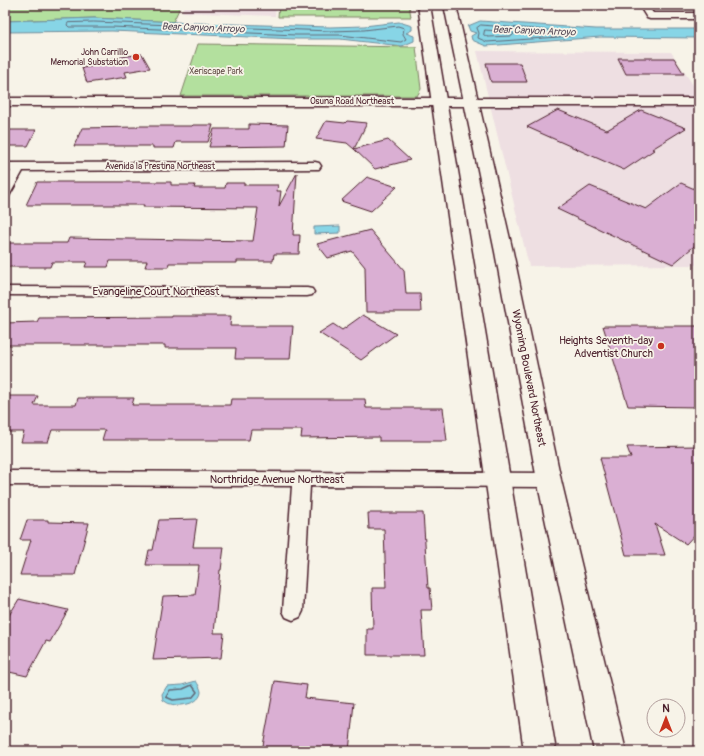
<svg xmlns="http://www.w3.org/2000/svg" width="704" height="756" viewBox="0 0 704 756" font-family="Pangolin,sans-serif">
<rect width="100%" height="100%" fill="#f7f3e8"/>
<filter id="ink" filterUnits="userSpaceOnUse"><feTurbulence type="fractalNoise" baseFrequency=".025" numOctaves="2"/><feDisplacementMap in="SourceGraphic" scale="8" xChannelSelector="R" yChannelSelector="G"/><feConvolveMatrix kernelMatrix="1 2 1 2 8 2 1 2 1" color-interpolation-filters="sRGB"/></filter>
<g filter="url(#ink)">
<path fill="#eedfe2" d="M185 5H276L275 16 182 12Z
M477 51 671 52 699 94V265L529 266Z"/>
<path fill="#b3e09e" stroke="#7e8064" d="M5 5H181L173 22 94 18 5 21Z
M279 5H409L411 17H278Z
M198 44 416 47 421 89 417 96H181Z"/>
<path fill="#87d5e6" stroke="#6f8c9b" d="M94 18 197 23 330 27 364 26 399 22 412 26V30L406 33 414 36V41L402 46 340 39H296L112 31 5 32V21Z
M480 21 596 29H699V38L600 37 486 46 472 40 471 36 476 33 470 31 468 26Z
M340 226V233L314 234V227Z
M196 681C198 684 201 689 201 692 200 704 180 707 171 704 168 704 165 701 163 700L162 694 167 686 182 685Z"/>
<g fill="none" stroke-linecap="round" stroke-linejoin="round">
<path stroke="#626876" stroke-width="1" d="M94 22 330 31 364 30 398 26 404 28 403 34 406 39 401 42 340 35H296L112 27H69L67 25 68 23Z
M481 25 573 32 575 34 573 36 487 42 478 38 479 33 477 28Z
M485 30 512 32 514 34 512 36 488 37 484 35Z"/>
<path stroke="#626876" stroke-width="1.5" d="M192 685 197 692 192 698 173 700 166 697 170 690 183 689Z"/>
</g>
<path fill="#daafd3" stroke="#4a1f2b" d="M142 54 150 68 125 72 127 77 87 83 82 68 96 66 94 61Z
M618 58H674L684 74H626Z
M486 63H520L527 82H491Z
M558 110 607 130 641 110 686 128 652 149 654 150 624 170 527 127Z
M326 121 345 123 347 121 367 123 354 149 347 143 316 139Z
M249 124 288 125 286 146 209 147 214 129H249Z
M193 125H213L208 142H176L174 148H153V146H74L82 128 137 127V126H192Z
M5 130H36L28 146H5Z
M388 140 410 160 375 169 354 149Z
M297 173 293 235H300L299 254H274L273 261H237V263H169L168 267H145L147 261H110L108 267H85L87 262H52L50 267H5V243H67L69 238 253 241 258 208 143 207 144 205H26L37 182H171V185H195L194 188H225L226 183H244V185H278L277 191H281L279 206Z
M367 177 397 187 371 211 341 201Z
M681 183 699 191V242L673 264 557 209 590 186 646 209Z
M370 230 404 270 406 294H420L421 312H366L365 267 352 251 328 258 317 244Z
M363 315 396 334 361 360 319 333 333 324 342 330Z
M172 316H231L230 326H293L290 359H235L236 348H165V345H5V323L37 322 39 318 172 317Z
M603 326H699V407L628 406Z
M5 396H38L34 405H76L78 398H134L132 405H230L231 399H365L366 408H443L447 441H379V437L301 438 302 430H251L249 440H102L105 430H52L48 442H21L24 432H5Z
M699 446V530L686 544 655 524 665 555H626L600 458H631L627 447Z
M368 513H423L428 588H430L432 610H421L424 655H367V629H373L372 588H386L384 529H369Z
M197 519 193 547H224L221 570H220L214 633H224L221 658 153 660 163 596 195 595 199 565H146L149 550H153L159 520Z
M27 520H48V522L89 523 75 575H20L31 540H20Z
M19 599 68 610 50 642 46 641 27 676 5 671V622Z
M275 681 307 685 305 698 354 703 349 751H262Z"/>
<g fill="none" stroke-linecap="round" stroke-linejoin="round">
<g stroke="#4a1f2b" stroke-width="3">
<path id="minor" d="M639 5H647L653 13H699V19H650L647 18Z
M315 162 319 163 321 166 319 169 23 171 9 196 5 197V182L11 171H5V163Z
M5 287 307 288 312 289 314 292 312 295 307 296 5 295Z
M5 471 549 473 555 475 558 480 555 485 549 487 310 486 303 611 300 617 293 620 286 617 283 611 292 486 5 485Z"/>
</g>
<g stroke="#4a1f2b" stroke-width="3">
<path id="tertiary" d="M5 98H699V106H5Z"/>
</g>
<g stroke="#4a1f2b" stroke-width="3">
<path id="secondary" d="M418 5H430L556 751H524Z
M444 5H456L513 252 561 480 626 751H594L537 480 495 252Z"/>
</g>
<use href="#minor" fill="#f7f3e8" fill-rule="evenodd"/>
<use href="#tertiary" fill="#f7f3e8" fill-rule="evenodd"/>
<use href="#secondary" fill="#f7f3e8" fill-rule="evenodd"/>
</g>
</g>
<g fill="#c8321e" stroke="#f7f3e8" stroke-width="1.5">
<circle cx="136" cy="57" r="4"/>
<circle cx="661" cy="346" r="4"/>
</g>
<g text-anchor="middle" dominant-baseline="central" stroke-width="3.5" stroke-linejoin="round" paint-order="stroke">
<g font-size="9" fill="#4a1f2b" stroke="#f7f3e8" text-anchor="end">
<text x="128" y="52">John Carrillo<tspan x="128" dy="10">Memorial Substation</tspan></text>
</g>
<g font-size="9" fill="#644f48" stroke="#f7f3e8">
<text x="216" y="71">Xeriscape Park</text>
</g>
<g font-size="9" fill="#4a1f2b" stroke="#f7f3e8">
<text x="352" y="101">Osuna Road Northeast</text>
<text x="160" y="166">Avenida la Prestina Northeast</text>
</g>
<g font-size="10" font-style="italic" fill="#594c5a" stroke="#f7f3e8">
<text transform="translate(203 28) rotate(2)">Bear Canyon Arroyo</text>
<text transform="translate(534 31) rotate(2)">Bear Canyon Arroyo</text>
</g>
<g font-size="11" fill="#4a1f2b" stroke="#f7f3e8">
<text x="156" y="291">Evangeline Court Northeast</text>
<text transform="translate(529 378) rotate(79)">Wyoming Boulevard Northeast</text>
<text x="277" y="479">Northridge Avenue Northeast</text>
</g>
<g font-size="11" fill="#4a1f2b" stroke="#f7f3e8" text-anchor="end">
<text x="653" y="340">Heights Seventh-day<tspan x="653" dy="13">Adventist Church</tspan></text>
</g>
</g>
<rect width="704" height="756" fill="none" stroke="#f7f3e8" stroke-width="20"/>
<rect x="10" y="10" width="684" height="736" fill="none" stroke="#4a1f2b" stroke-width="1.5" filter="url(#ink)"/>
<g transform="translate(666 718)"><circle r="19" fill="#f7f3e8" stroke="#b29e9c"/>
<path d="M0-3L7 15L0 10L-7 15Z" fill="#c8321e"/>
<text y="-6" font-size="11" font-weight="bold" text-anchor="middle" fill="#4a1f2b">N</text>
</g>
</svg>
